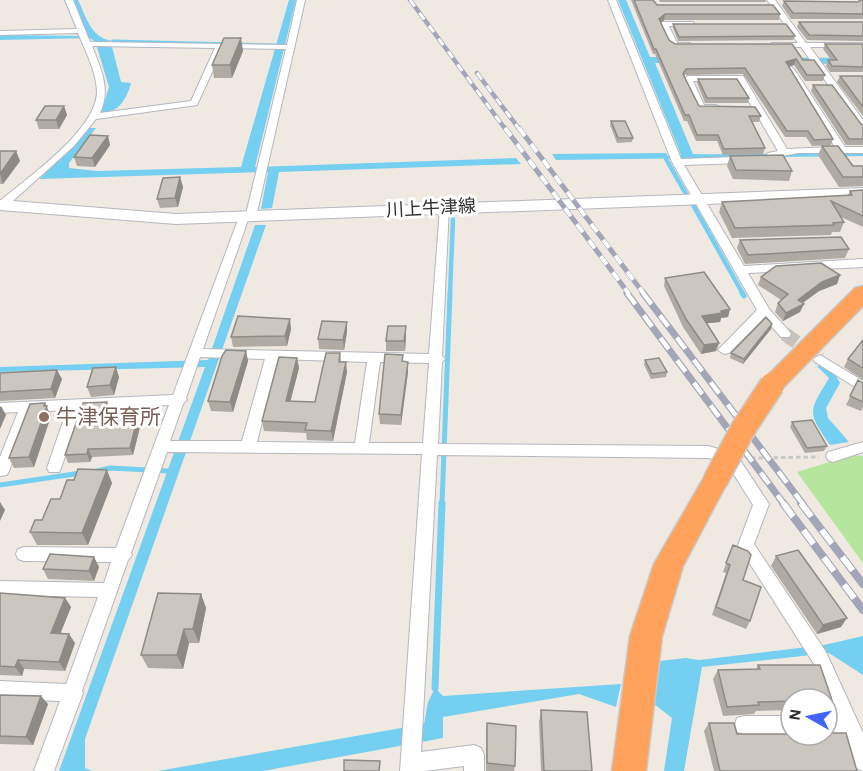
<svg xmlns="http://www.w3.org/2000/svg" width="863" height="771" viewBox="0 0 863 771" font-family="'Alegreya Sans','Noto Sans JP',sans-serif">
<rect width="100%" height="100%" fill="#efe9e1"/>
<path fill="#b6e59e" d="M852 455 863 456V563L797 472Z"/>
<path fill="#75cff0" d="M74 0H78C87 19 91 38 113 41L101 42 103 46 112 47 121 82 131 83C127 98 119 113 101 113L109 87 97 47 99 45 90 38 0 40V35L88 36Z
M289 0H296L255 167 516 158 521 164 279 172 272 208 261 209 268 172 39 179 70 150 89 128H96L69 163V168L97 171 241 167Z
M618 0H626L650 57 863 58V64L655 63 693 154C750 155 806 152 863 153V156L556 160 552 154 666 153 668 156 681 155Z
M255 225H266L85 739V768L92 771H59L205 367 0 372V367L208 360Z
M820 365 835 374 840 383 826 408 828 418 849 442 830 445C807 411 808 413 829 378L817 366Z
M863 636V675L829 653 702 667 684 771H664L672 718 654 704 659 661 686 658 699 660 824 645Z
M621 684 616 707 579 694 443 717V738L263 771H158L424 724 428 702 435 688 443 696Z"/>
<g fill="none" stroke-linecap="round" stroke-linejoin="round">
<path stroke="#75cff0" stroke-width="3" d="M113 41 276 45"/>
<path stroke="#75cff0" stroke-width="4.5" d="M666 159 686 194
M693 205 743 294
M450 294 453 219"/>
<path stroke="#75cff0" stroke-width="5" d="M742 293 744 296
M97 471 110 468 168 471
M0 485 81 473
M442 504 450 293"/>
<path stroke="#75cff0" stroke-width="7" d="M435 688 442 503"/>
<path stroke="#c8c4bd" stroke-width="14" stroke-dasharray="14 7" stroke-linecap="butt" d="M785 334 820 359"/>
<g stroke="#b4b7c1" stroke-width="2">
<path id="street" d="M65 0H73L90 42 287 45 297 0H305L256 217 248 220 203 349 429 354 440 208 445 205 449 206 442 356 445 359 442 362 438 444 708 446 736 454 769 504 754 544 826 652 863 733V771L856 768 845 734H827V716H837L814 664 738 545 753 505 726 462 708 458 437 455 421 752 474 745 481 748 484 755V771H464V766L424 771H400L422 454 167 452 131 553 132 555 128 560 82 691 83 693 54 771H34L60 701 0 699V681L66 684 98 597 0 595V581L104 583 111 562 24 561 18 559 16 554 18 549 24 547 116 548 169 405 81 409 61 468 59 472H49L47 468 67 410 32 412 9 471 7 475 0 476V457L18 412 0 413V403L173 395 239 217 246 214 286 49 223 48 197 105 96 119 74 146 4 209 0 210V201C28 177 97 130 97 91 96 71 86 52 78 33L0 35V31L77 29ZM92 46 215 48 191 101 100 113C111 89 101 69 92 46ZM200 357 265 359 242 441H170L183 404 187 400 186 398ZM278 359 367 362 355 443 257 442ZM380 362 429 363 423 443H369Z
M608 0H616L681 159 766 156 768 153 778 151 737 81H693L704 105H716L721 108C697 123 691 96 684 79L688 76H743L787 149 835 147 786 69 790 66 794 69 845 147H863V153H798L776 157V161L772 162 684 165 744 266 863 259V267L748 273 769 309 789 331 791 334 789 337H781L764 318 729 353 724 354 718 350 757 310 672 162Z
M767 0H775L806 43H863V47H810L863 120V130L860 129 801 47H772V43H798Z
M661 22H693L694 24 690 26H669L677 43H690V47H671Z
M820 355 863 381V392L815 362 813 359Z
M863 442V452L833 462 828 460 826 456 828 452Z
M744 716H791V734H744L737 732 735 725 737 718Z"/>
</g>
<g stroke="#b4b7c1" stroke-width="2">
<path id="secondary" d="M863 188V198L176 224 0 210V200L176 214Z"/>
</g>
<g stroke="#c9c9c9" stroke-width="3">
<path id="highway" d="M863 286V306L780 391 772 393 764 391 760 385 764 379 855 288Z
M715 471 724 474 728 481 683 566 662 636 646 771H612L630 636 654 564 706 474Z"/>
</g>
<path stroke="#c9c9c9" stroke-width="3" stroke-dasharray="4.5 3" stroke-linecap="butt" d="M751 458 819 457"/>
<use href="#street" fill="#fff" fill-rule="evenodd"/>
<use href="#secondary" fill="#fff" fill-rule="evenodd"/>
<use href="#highway" fill="#ffa35c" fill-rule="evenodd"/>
<g stroke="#a3a6b8" stroke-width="4.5">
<path id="rail-far3" d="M410 0 506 130
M477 73 520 130"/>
</g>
<g stroke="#a3a6b8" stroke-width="5">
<path id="rail-far2" d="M505 128 629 294
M519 128 644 294"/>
</g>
<g stroke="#a3a6b8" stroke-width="7">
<path id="rail-far1" d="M627 293 784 504
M643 293 803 504"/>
</g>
<g stroke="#a3a6b8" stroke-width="8">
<path id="rail" d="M783 503 863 610
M801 503 863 584"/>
</g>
<use href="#rail-far3" stroke="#fff" stroke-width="3" stroke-dasharray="8" stroke-linecap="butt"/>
<use href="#rail-far2" stroke="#fff" stroke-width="4" stroke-dasharray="10" stroke-linecap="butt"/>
<use href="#rail-far1" stroke="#fff" stroke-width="4.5" stroke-dasharray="14" stroke-linecap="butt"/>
<use href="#rail" stroke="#fff" stroke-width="6" stroke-dasharray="17" stroke-linecap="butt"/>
<g stroke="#c9c9c9" stroke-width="27" stroke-linecap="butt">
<path id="highway-bridge" d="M715 481 743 429 772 385"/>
</g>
<use href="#highway-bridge" stroke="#ffa35c" stroke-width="24"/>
</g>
<path fill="#afaba4" d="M631 0H653L657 5 780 14 779 20H664L661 23 669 40 675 44 803 60 825 75 823 81H805L794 65 788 67 833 139 831 145 812 146 806 137H785L743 74 685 75 684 76 699 106 761 116 759 122H752L765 148 763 154 723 155 717 141H696L687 121H684L655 54H653Z
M659 0H766L765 2H660Z
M858 0H863V19H791L782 6 784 1 858 2 859 1Z
M799 22H863V41L807 40 797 27Z
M673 24 795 36 793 40 678 41 673 28Z
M825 44H863V72H830L826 66 828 60H831L823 49Z
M243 51 232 78H214L212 65Z
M840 76H863V116L837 82Z
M698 79 749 98 748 103H705L697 83Z
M813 85 861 124 863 125V145H846L811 91Z
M64 106 67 115 59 129H39L36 120Z
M611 121 633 138 632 142 617 143 610 125Z
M108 136 110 145 95 167 77 166 74 157Z
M822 146 853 166H863V186L839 187 818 155Z
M0 151H16L20 161 3 184H0Z
M730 156 792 171 789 181 733 179 727 166Z
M180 177 183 187 178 207 160 208 157 199Z
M863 190V227L841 217 844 222 840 232H832L831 235 732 238 719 212 722 202 848 195 850 191Z
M740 240 849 249 845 258 745 264 737 248Z
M840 275 837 284 819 291 803 303 800 312 783 321 775 312 778 303 781 300 758 285 761 277Z
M665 278 730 309 728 317 721 318 720 322 707 323 719 343 716 351 701 354 683 327 664 286Z
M347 322V332L344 350 319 349 318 339Z
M772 324 771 329 743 364 730 358 731 353Z
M406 326V336L405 351H386V341Z
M291 329 287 346 233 347 231 337Z
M863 340V380L844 367 848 359Z
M246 351 248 361 233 412 211 411 208 401Z
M340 353 341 362 347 372 333 441 307 440 306 433 264 431 262 421 297 358 299 368 290 401 315 402Z
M403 355V361L408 362V372L401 425 380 424 379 414Z
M645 360 667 372 666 377 651 379 644 365Z
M0 373 62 379 55 398 0 401Z
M119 377 114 395 91 397 87 387Z
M858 380 863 383V407L861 411 846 405Z
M46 406 51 416 34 467 14 468 9 458Z
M140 408 143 415 133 455 92 457 90 462 68 463 65 455 109 409Z
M792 422 827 446 824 451 805 453 790 427Z
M112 483 88 545H37L30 532 42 520 60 499Z
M733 545 743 580 750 621 746 629 712 615 726 573 723 572Z
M776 556 841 627 817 634 771 566Z
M94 557 99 567 94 581 48 579 43 569Z
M0 593 65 598 71 607 60 634 75 643 65 671 24 669 22 676 0 675Z
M201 594 206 608 199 643H189L183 669 148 668 141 655Z
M758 665 832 700 827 707V699H791V710L756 711 754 714 723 716 713 679 718 670 756 669Z
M0 695 48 704 33 745 0 744Z
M541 710 592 771H541L539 722Z
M487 723 515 766 514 771H486V731Z
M709 723 737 734 857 771H714L704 731Z"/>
<path fill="#8e8b86" d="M665 14 664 20 658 25 659 19Z
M241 38 243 51 232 78 230 65Z
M796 59 794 65 784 68 786 62Z
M64 106 67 115 59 129 56 120Z
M108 136 110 145 95 167 92 158Z
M16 151 20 161 3 184 0 174Z
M180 177 183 187 178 207 175 198Z
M840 275 837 284 819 291 797 307 804 304 800 312 783 321 786 313 798 300 822 282Z
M730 309 728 317 721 318 720 322 700 324 702 316Z
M290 319 291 329 287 346 285 336Z
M347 322V332L344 350 343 340Z
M772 324 771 329 743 364 744 359Z
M406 326V336L405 351 404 341Z
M719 343 716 351 701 354 704 345Z
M246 351 248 361 233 412 230 402Z
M297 358 299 368 288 411 286 401Z
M346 362 347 372 333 441 331 431Z
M408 362V372L401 425V415Z
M116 367 119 377 114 395 110 385Z
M57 370 62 379 55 398 51 389Z
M107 402 110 410 104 409Z
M45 403 51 416 34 467 29 457Z
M1 406 6 415 0 429V407Z
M140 408 143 415 133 455 130 448Z
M88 449 92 457 90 462 87 454Z
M107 470 112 483 88 545 82 533Z
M0 502 5 510 0 521Z
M94 557 99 567 94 581 89 571Z
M201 594 206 608 199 643 193 629Z
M65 598 71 607 57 642 51 633Z
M847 618 841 627 817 634 823 625Z
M184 629 189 643 183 669 177 655Z
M69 634 75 643 65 671 59 662Z
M18 660 24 669 22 676 15 667Z
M41 696 48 704 33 745 26 737Z"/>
<path fill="#cbc7bf" stroke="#8e8b86" stroke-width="1.5" d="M634 0H653L657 5H773L780 14H665L659 19 669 40 675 44H792L803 60H814L825 75H807L796 59 786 62 833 139 814 140 808 131H787L745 68 686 69 683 74 699 106 755 107 761 116H749L765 148 724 149 718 135H697L689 115H685L656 49H654Z
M861 0H863V14L793 13 784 1 858 2Z
M799 22H863V36L809 35Z
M673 24H786L795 36 679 37Z
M224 38H241L230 65H212Z
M825 44H863V67L832 66 828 60H837Z
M840 76H863V107Z
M698 79H737L749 98H707Z
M813 85H832L861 124 863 125V139H849Z
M45 106H64L56 120H36Z
M611 121H625L633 138H618Z
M90 135 108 136 92 158 74 157Z
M822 146H838L853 166H863V177H843Z
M0 151H16L0 174Z
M783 155 792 171 736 170 730 156Z
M180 177 175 198 157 199 163 178Z
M863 190V216L831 201 844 222 833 223 834 225 735 228 722 202 852 195 850 191Z
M841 237 849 249 748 255 740 240Z
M821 263 840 275 822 282 798 300 804 304 786 313 778 303 788 294 761 277 776 266Z
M704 272 730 309 721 311 722 313 702 316 719 343 704 345 686 319 665 278Z
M238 316 290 319 285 336 231 337Z
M766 317 772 324 744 359 731 353Z
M322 321 347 322 343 340 318 339Z
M388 326H406L404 341H386Z
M863 340V368L848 359Z
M226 350 246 351 230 402 208 401 222 356Z
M326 353H340L339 362H346L331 431 305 430 307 423 262 421 279 357 297 358 286 401 315 402Z
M385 354 403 355 402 361 408 362 401 415 379 414Z
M659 358 667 372 652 374 645 360Z
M116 367 110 385 87 387 93 368Z
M57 370 51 389 0 392V373Z
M858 380 863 383V402L850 396Z
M107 402 104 409 140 408 130 448 88 449 87 454 65 455 83 403Z
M45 403 44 406H47L29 457 9 458 30 404Z
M812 420 827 446 807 448 792 422Z
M78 469 107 470 82 533 30 532 35 520H42L51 499H60L67 480H74Z
M733 545 748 551 751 555 743 580 761 587 750 621 716 607 730 565 726 563Z
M798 550 847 618 823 625 776 556Z
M50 554 94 557 89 571 43 569Z
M0 593 65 598 51 633 69 634 59 662 18 660 15 667 0 666Z
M158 593 201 594 193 629H184L177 655H141Z
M758 665H820L832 700H827V699H791V701L758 702 759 705 727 707 718 670 760 669Z
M0 695 41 696 26 737 0 736Z
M541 710 587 712 592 771H544Z
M487 723 516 726 515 766 487 763Z
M709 723H734L737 734H791V735H827V733H846L857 771H720Z
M344 760 380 761 379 771H344Z"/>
<circle fill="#8d6e63" stroke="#fff" stroke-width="2" cx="44" cy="417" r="6"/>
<g text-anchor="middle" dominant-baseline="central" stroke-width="6" stroke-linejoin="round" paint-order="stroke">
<g font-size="18" fill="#2e2e2e" stroke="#fff">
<text transform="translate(431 209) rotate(-3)">川上牛津線</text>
</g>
<g font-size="21" fill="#785e54" stroke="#fff" text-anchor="start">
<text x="56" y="417">牛津保育所</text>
</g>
</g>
<g transform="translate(809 717) rotate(279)"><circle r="28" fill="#ffffff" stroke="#ababab" stroke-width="1.5"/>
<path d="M0-4.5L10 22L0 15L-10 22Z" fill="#4264fb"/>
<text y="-9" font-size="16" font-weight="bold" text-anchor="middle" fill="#2e2e2e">N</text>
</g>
</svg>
